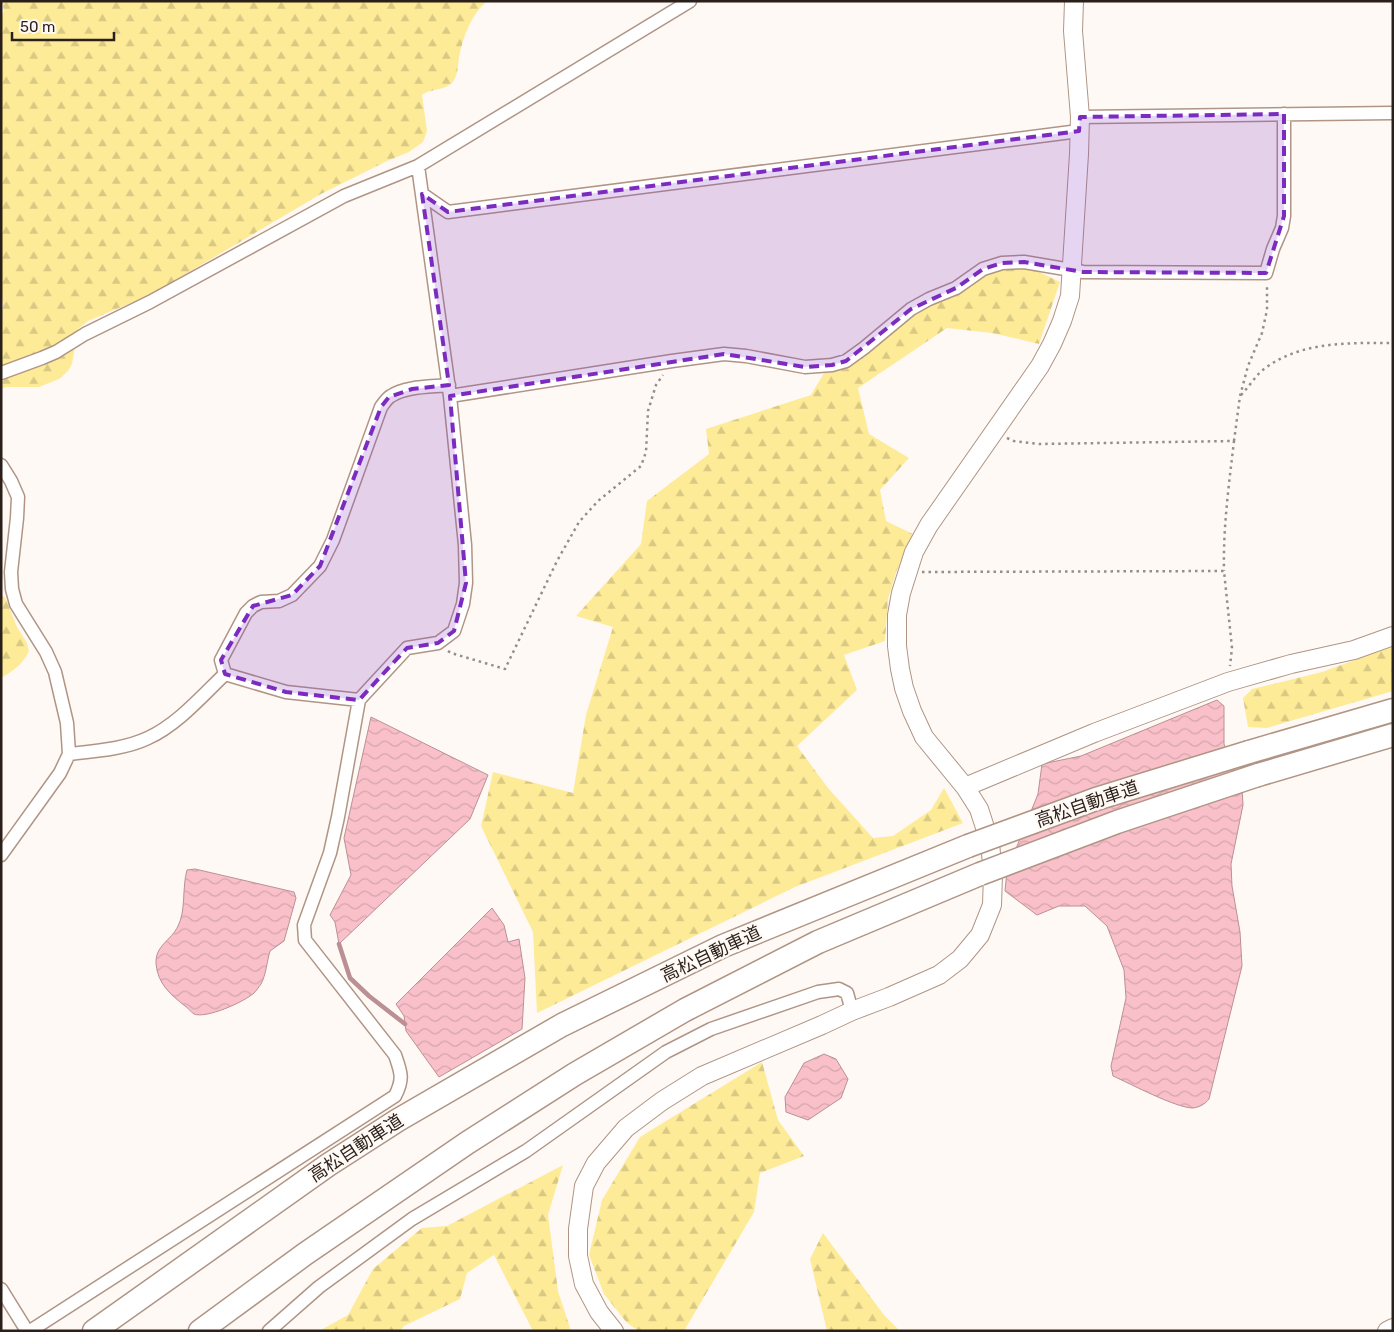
<svg xmlns="http://www.w3.org/2000/svg" width="1394" height="1332" viewBox="0 0 1394 1332" font-family="Rubik,'Noto Sans JP',sans-serif">
<defs>
<pattern id="forest-firs" width="22" height="20" patternUnits="userSpaceOnUse" patternTransform="scale(1.25)"><rect width="22" height="20" fill="#fdeb98"/><path d="M5 1l3.5 6h-7zM16 11l3.5 6h-7z" fill="#d9c982"/></pattern>
<pattern id="water-waves" width="16" height="10" patternUnits="userSpaceOnUse" patternTransform="scale(1.25)"><rect width="16" height="10" fill="#f9c0c9"/><path d="M0 5q4-4 8 0t8 0" fill="none" stroke="#d6a5ac"/></pattern>
</defs>
<rect width="100%" height="100%" fill="#fff9f5"/>
<path fill="url(#forest-firs)" d="M2 1H487C471 15 463 37 459 57 458 64 458 74 454 80 448 91 431 88 422 95L427 131 423 142 409 152 387 161 321 194 162 288 138 300 88 321 78 329 72 364 68 371 59 379 39 387H6L1 389V319L3 305 1 290V17L4 11Z
M1031 268 1060 282 1039 344 992 333 947 328 858 388 869 434 909 458 880 490 886 521 913 534 897 570 888 599 885 641 844 655 857 690 797 746 828 788 873 838 893 836 931 810 944 788 963 823 795 887 537 1013 533 932 481 826 493 772 573 793 586 715 613 627 576 616 641 544 647 501 709 454 706 429 811 395 824 373 851 364 913 315 963 290 988 271Z
M1 595 5 597 17 627 27 643 29 651C23 664 13 671 1 678Z
M1393 646V691L1267 728 1248 727 1243 698 1252 689 1322 672Z
M762 1062 778 1120 804 1156 760 1173 754 1212 684 1331H639L627 1323 604 1294 589 1255 602 1200 640 1137Z
M563 1165 548 1215 558 1291 571 1331H533L494 1255 467 1273 460 1299 404 1326 400 1331H319L348 1315 373 1269 422 1228 447 1226Z
M823 1233 884 1315 900 1331H827L810 1259Z"/>
<path fill="url(#water-waves)" stroke="#bb9094" d="M1217 700 1224 706V744L1242 788 1243 805 1231 864 1232 886 1240 932 1242 966 1209 1099C1205 1104 1200 1107 1193 1108 1176 1108 1131 1084 1113 1076L1111 1066 1126 998 1124 970 1107 926 1085 906H1059L1037 915 1005 891 1007 871 1038 794 1042 764 1081 756Z
M371 717 488 775 470 819 339 944 335 922 330 915 351 875 344 838Z
M195 869 294 892 296 898 284 941 270 951C267 961 266 975 261 984 259 987 256 991 254 993 244 1002 206 1019 194 1014 191 1012 188 1008 185 1006 170 994 158 984 156 964 155 945 171 941 178 926 186 911 182 887 187 870Z
M492 908 504 925 508 942 519 939 525 978 522 1029 439 1077 406 1031 404 1016 396 1004Z
M824 1054 836 1059 848 1079 841 1098 808 1120 786 1112 785 1097 804 1063Z"/>
<g fill="none" stroke-linecap="round" stroke-linejoin="round">
<path stroke="#bb9094" stroke-width="4.5" d="M339 944 350 978 369 996 405 1024"/>
<g stroke="#b09585" stroke-width="15">
<path id="street" d="M1080 117 1393 113
M422 194 448 212 1079 131
M1 373 42 358 56 352 85 334 150 302 344 196 418 166 690 1
M450 396 672 361 724 354 746 356 805 367 832 365 846 361 864 348 911 309 929 299 956 288 983 269 1002 263 1024 262 1083 272 1266 273 1273 249 1282 228 1284 216V114
M1 465 11 481 18 497 17 518 11 572 12 589 16 604 46 652 55 672 67 723 69 754 60 773 1 855
M225 674 221 660 246 613 253 606 261 602 279 601 292 595 320 566 333 540 381 407C384 403 387 398 391 396 405 386 432 387 449 385
M69 754C95 751 125 749 148 738 177 725 202 696 225 674L286 692 359 700
M1 1289 27 1331
M30 1331 395 1096C404 1079 401 1072 395 1055L305 940 304 925 330 853 338 817 359 700 407 648 438 643 454 631 463 604 466 583 465 545 450 396 418 166
M269 1331 319 1287 412 1219 526 1151 666 1052 711 1029 818 992 839 989 847 993 852 1011"/>
</g>
<g stroke="#b09585" stroke-width="20">
<path id="secondary" d="M965 787 1094 733 1228 682 1291 664 1354 650 1393 636
M614 1331 599 1312 584 1284 578 1256V1229L584 1186 596 1163 626 1128 662 1101 702 1076 822 1025 852 1011 889 997 939 975 960 959 980 935 992 905 993 875 990 843 979 809 965 787 924 737 912 711 904 688 900 669 897 646V615L901 593 914 552 929 525 1040 366 1052 344 1062 321 1070 296 1079 154 1080 117 1073 31 1074 1
M1387 1331 1393 1328"/>
</g>
<g stroke="#b09585" stroke-width="25">
<path id="highway" d="M1249 752 1393 710
M1258 775 1393 735
M94 1331 328 1165 398 1120 562 1025 723 946 968 846
M200 1331 305 1254 467 1143 575 1074 685 1010 818 942 980 874"/>
</g>
<path stroke="#958d88" stroke-width="2.5" stroke-dasharray="2.5 4" stroke-linecap="butt" d="M1241 395C1249 387 1255 376 1264 369 1301 341 1348 343 1393 343
M1007 438 1014 441 1039 444 1234 441C1229 484 1223 527 1224 571
M1234 441 1240 396 1248 366 1262 333 1267 310V284
M922 572 1224 571 1232 648 1230 666
M448 651 451 653 505 669 557 561 579 522 598 501 641 466 646 452 648 411 656 385 663 375"/>
<use href="#street" stroke="#fff" stroke-width="12"/>
<use href="#secondary" stroke="#fff" stroke-width="18"/>
<use href="#highway" stroke="#fff" stroke-width="22"/>
<g stroke="#b09585" stroke-width="25" stroke-linecap="butt">
<path id="highway-bridge" d="M968 846 1096 799 1249 752
M980 874 1117 822 1258 775"/>
</g>
<use href="#highway-bridge" stroke="#fff" stroke-width="22"/>
</g>
<path fill="#7b2cbf" fill-opacity="0.2" stroke="#7b2cbf" stroke-width="4" stroke-dasharray="10 6" stroke-linejoin="round" d="M1284 114V216L1266 273 1083 272 1024 262 1002 263 983 269 956 288 911 309 846 361 832 365 805 367 724 354 450 396 466 583 454 631 438 643 407 648 359 700 286 692 225 674 221 660 253 606 292 595 320 566 381 407 389 397 412 389 449 385 422 194 448 212 1079 131 1080 117Z"/>
<g text-anchor="middle" dominant-baseline="central" stroke-width="4.5" stroke-linejoin="round" paint-order="stroke">
<g font-size="18" fill="#2a1f19" stroke="#fff9f5">
<text transform="translate(1087 804) rotate(-19)">高松自動車道</text>
<text transform="translate(711 954) rotate(-25)">高松自動車道</text>
<text transform="translate(356 1148) rotate(-33)">高松自動車道</text>
</g>
</g>
<rect width="1394" height="1332" fill="none" stroke="#2a1f19" stroke-width="5"/>
<path d="M12 32v8h102v-8" fill="none" stroke="#2a1f19" stroke-width="2.5"/>
<text x="20" y="32" font-size="15" fill="#2a1f19" stroke="#fff9f5" stroke-width="4" paint-order="stroke">50 m</text>
</svg>
